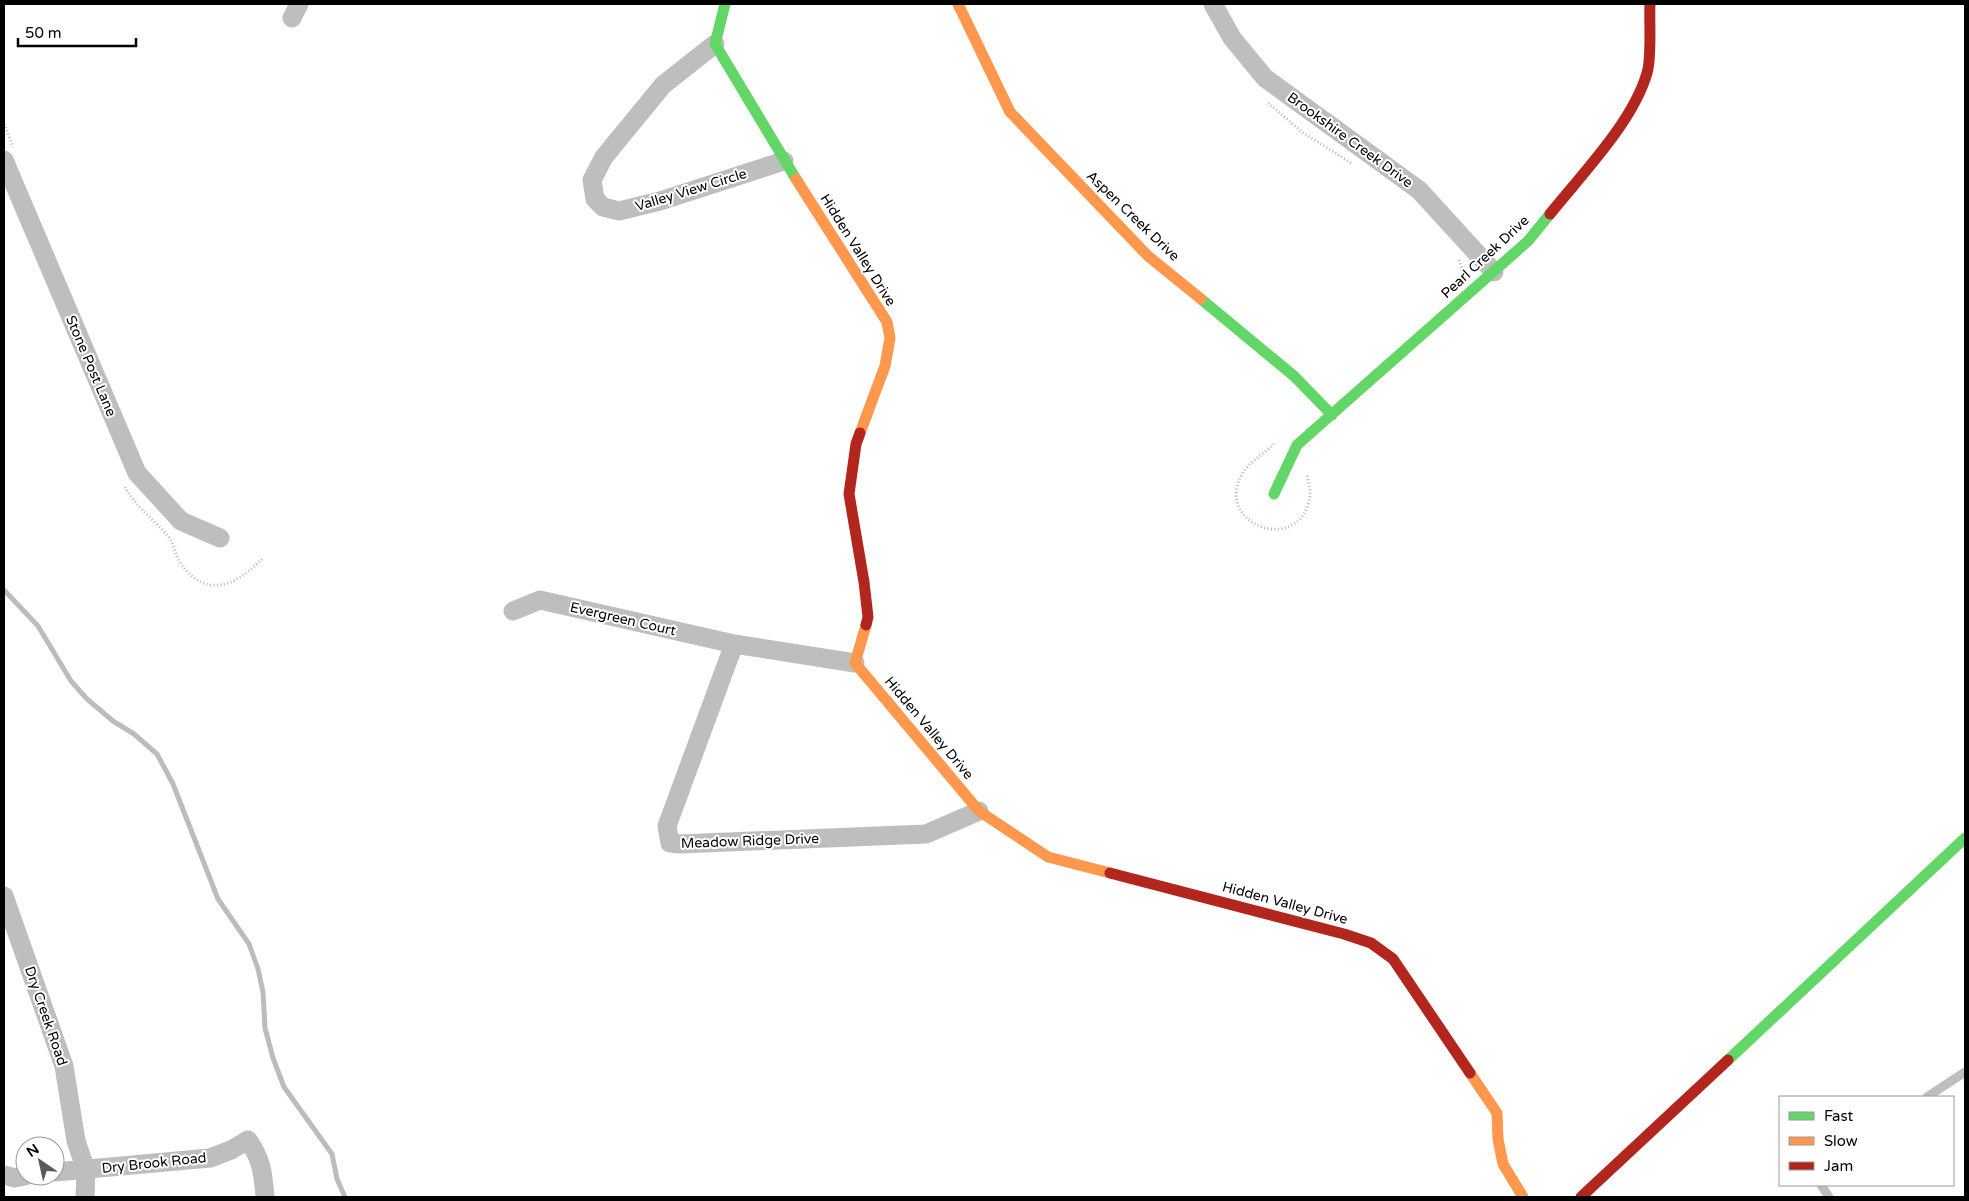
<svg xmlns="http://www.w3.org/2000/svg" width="1969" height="1201" viewBox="0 0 1969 1201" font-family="'Varela Round',sans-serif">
<rect width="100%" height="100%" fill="#fff"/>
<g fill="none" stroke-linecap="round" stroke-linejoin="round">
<path stroke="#bcbcbc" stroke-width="5" d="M4 590 38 626 71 681 87 699 113 721 134 734 157 754 173 784 218 899 249 944 258 969 263 992 265 1028 273 1058 284 1087 332 1154 337 1179 345 1197"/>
<path stroke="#b8b8b8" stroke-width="3" stroke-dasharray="1 2.5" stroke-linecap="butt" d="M1268 103 1302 132 1351 163
M4 124 13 147
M1459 260 1462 268V273
M1274 444C1264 454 1247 463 1241 476 1216 525 1297 554 1309 501 1312 492 1308 484 1307 474
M125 487C135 506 154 520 168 536 175 545 175 555 181 564 207 600 237 585 262 559"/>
<path stroke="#bebebe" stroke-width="9" d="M1927 1097 1965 1072
M1821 1185 1829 1197"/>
<path stroke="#bebebe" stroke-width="19" d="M1213 4 1232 38 1265 78 1419 190 1494 272
M292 18 299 4
M715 44 663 85 604 157 592 180 595 199 603 207 619 211 660 201 784 161
M4 160 137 473 181 521 220 538
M513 611 540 600 734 644
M855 663 734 644 667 826 670 843 680 844 926 834 979 811
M4 896 64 1066 76 1141 86 1170 85 1197
M55 1172 210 1158 231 1150 248 1140C262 1160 263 1173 265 1197
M4 1175 15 1178 25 1176"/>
<path stroke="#63d668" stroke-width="11" d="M725 4 715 44 796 179
M1201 299 1294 376 1332 415
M1274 494 1297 445 1528 241 1550 214
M1728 1060 1965 838"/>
<path stroke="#ff974d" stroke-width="11" d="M958 4 1010 112 1148 256 1201 299
M796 179 887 322 890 338 885 366 860 433
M866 625 855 663 979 811 1048 857 1110 873
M1470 1073 1497 1113 1498 1139 1503 1164 1523 1197"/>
<path stroke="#b3261e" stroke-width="11" d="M1550 214C1582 174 1633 122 1647 73 1652 58 1649 21 1650 4
M860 433 856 444 849 494 864 582 868 617 866 625
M1110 873 1344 934 1371 943 1393 959 1470 1073
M1581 1197 1728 1060"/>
</g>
<g text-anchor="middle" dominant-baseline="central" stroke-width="4" stroke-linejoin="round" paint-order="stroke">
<g font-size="14" fill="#000" stroke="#fff">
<text transform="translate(1350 140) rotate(36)">Brookshire Creek Drive</text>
<text transform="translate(691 190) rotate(-17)">Valley View Circle</text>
<text transform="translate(1133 216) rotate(44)">Aspen Creek Drive</text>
<text transform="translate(858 250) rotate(58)">Hidden Valley Drive</text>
<text transform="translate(1485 257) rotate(-43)">Pearl Creek Drive</text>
<text transform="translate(91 366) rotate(67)">Stone Post Lane</text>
<text transform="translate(623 619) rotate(13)">Evergreen Court</text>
<text transform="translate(929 728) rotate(50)">Hidden Valley Drive</text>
<text transform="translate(750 841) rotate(-2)">Meadow Ridge Drive</text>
<text transform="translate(1285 903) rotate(15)">Hidden Valley Drive</text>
<text transform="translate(46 1016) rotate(71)">Dry Creek Road</text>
<text transform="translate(154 1163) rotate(-6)">Dry Brook Road</text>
</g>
</g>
<rect width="1969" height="1201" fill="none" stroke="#000000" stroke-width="10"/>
<rect x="1779" y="1096" width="175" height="90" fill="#ffffff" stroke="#999999"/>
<rect x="1789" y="1112" width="25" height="8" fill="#63d668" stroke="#999999"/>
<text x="1824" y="1121" font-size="15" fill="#000000">Fast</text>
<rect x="1789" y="1137" width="25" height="8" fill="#ff974d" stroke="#999999"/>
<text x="1824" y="1146" font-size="15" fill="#000000">Slow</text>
<rect x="1789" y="1162" width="25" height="8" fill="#b3261e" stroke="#999999"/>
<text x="1824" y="1171" font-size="15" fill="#000000">Jam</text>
<g transform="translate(40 1161) rotate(326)"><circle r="24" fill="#ffffff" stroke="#999999"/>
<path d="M0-4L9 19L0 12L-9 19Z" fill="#595959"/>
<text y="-8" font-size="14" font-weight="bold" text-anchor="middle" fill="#000000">N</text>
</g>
<path d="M18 38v8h118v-8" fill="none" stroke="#000000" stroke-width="2.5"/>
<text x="25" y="38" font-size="15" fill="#000000" stroke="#ffffff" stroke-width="4" paint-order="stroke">50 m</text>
</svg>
